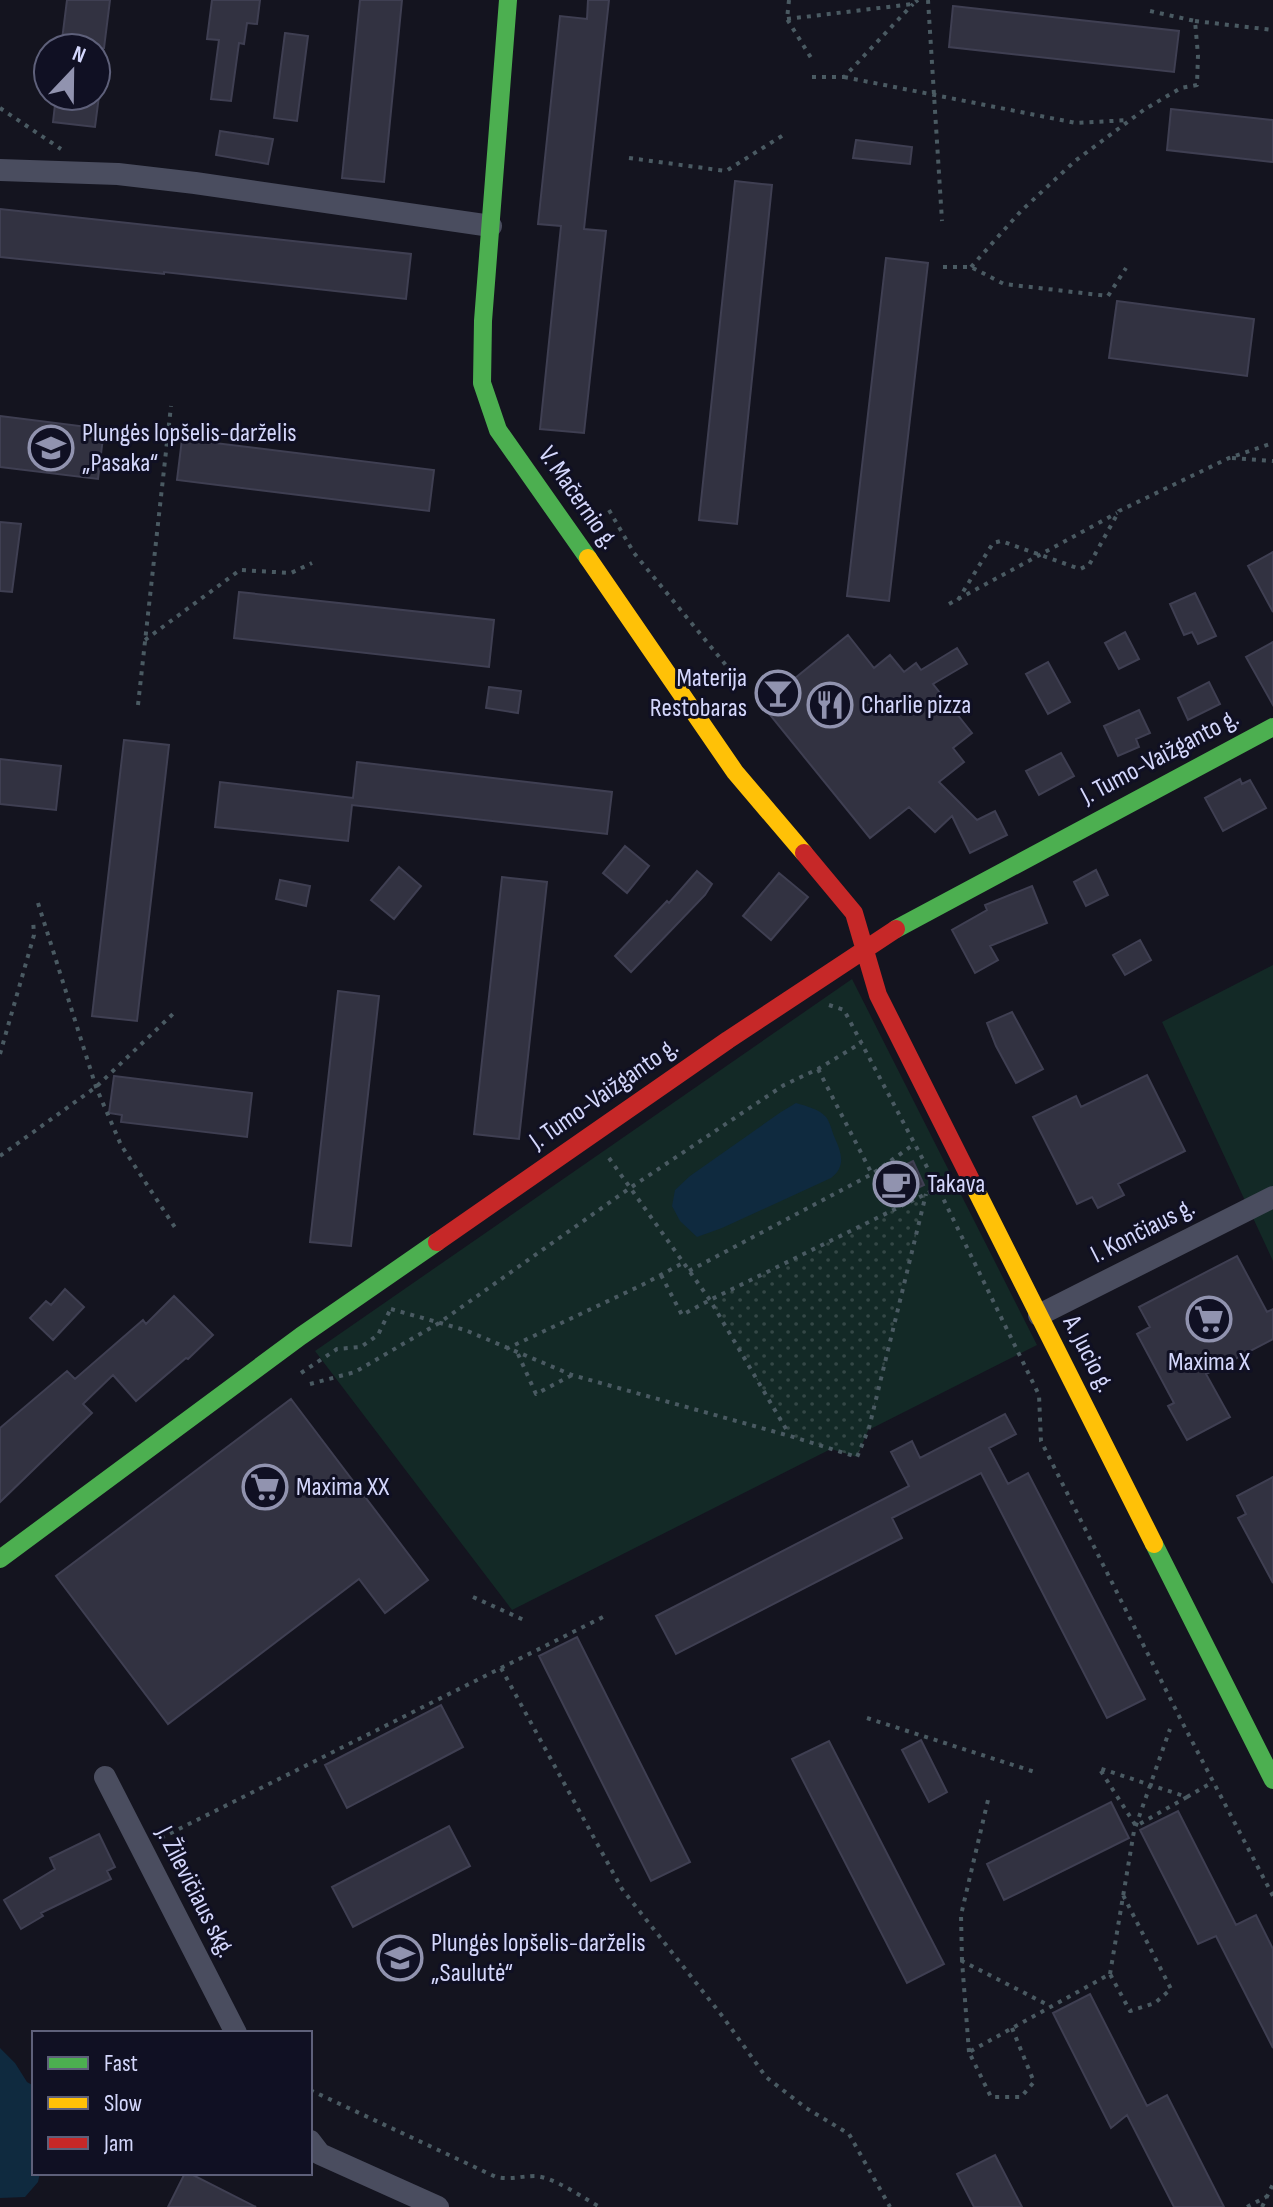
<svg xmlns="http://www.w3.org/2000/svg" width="1273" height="2207" viewBox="0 0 1273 2207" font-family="'Sofia Sans Condensed',sans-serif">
<defs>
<pattern id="park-dots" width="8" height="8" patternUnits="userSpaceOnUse" patternTransform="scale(2)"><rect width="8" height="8" fill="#132926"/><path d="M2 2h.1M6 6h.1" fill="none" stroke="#344746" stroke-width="1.8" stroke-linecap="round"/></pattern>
</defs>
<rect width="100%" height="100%" fill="#14141f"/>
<path fill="#132926" d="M1273 965V1261L1162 1022Z
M852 979 1037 1345 512 1610 315 1351Z"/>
<path fill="url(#park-dots)" d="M926 1194 869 1428 857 1457 790 1436 710 1300Z"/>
<path fill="#0f2a3f" d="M796 1103C806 1106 819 1109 826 1117 830 1122 832 1131 834 1136 841 1152 847 1166 831 1178L722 1228 697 1237 680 1221 672 1206 675 1190 690 1176 781 1112Z
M0 2048 15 2063 27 2082 34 2086V2173H40L38 2182 25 2197 0 2198Z"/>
<path fill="#323241" stroke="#3f3f52" stroke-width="2" d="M67 0H110L104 48H61Z
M212 0H260L257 24 247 23 244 44 239 43 231 101 211 99 219 40 207 39Z
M360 0H402L384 182 342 178Z
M588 0H609L584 229 606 231 584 433 540 429 561 226 538 224 560 16 587 19Z
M953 6 1179 31 1174 72 949 47Z
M285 33 308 36 297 121 274 118Z
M56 96H99L95 127 53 122Z
M1171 109 1273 120V162L1167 150Z
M220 131 273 139 268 164 216 155Z
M856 140 912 147 910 164 853 158Z
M735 181 772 185 737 524 699 520Z
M0 209 411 254 406 299 164 272V274L0 257Z
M886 258 928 263 889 601 847 596Z
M1117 301 1254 319 1247 376 1109 358Z
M0 416 104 429 98 479 0 467Z
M182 439 434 470 429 511 177 480Z
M0 522 21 524 12 592 0 591Z
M1273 552V612L1248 566Z
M239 592 494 620 489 667 234 638Z
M1195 593 1216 636 1198 644 1192 632 1184 635 1170 604Z
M1125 632 1139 659 1119 669 1105 643Z
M848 635 874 668 890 655 904 672 916 663 921 670 957 648 967 664 933 684 972 733 953 748 964 762 939 782 977 820 995 811 1007 835 970 853 952 816 935 832 909 807 870 838 762 705Z
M1273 642V705L1246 657Z
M1048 662 1070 702 1048 714 1026 674Z
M1209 682 1220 704 1188 720 1178 698Z
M489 687 521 691 518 713 486 708Z
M1139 710 1150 733 1136 739 1139 747 1118 756 1104 726Z
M124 740 169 745 137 1021 92 1016Z
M1061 753 1074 776 1039 795 1026 771Z
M0 759 61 766 56 810 0 804Z
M357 762 612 792 607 834 352 805 348 841 215 827 220 782 353 798Z
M1240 779 1242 784 1250 780 1266 808 1223 831 1205 798Z
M625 846 649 866 627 893 603 873Z
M399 867 421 886 394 919 371 900Z
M1096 870 1108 895 1086 906 1074 882Z
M697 871 712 884 705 895 631 972 615 956 667 901 669 903Z
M779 873 808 897 771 940 743 916Z
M502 877 547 882 519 1139 474 1134Z
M280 880 310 886 306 906 276 899Z
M1032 886 1047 923 990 946 998 960 975 973 952 930 987 910 985 905Z
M1140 940 1151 960 1125 975 1113 955Z
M338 991 379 996 351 1246 310 1242Z
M1012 1012 1043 1069 1016 1083 996 1046 987 1023Z
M1147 1075 1185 1151 1118 1184 1124 1195 1098 1208 1092 1197 1077 1204 1033 1117 1076 1096 1081 1107Z
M114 1076 252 1093 247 1137 121 1122 122 1115 109 1113Z
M913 1161 924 1185 894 1199 883 1176Z
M1237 1256 1267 1312 1273 1309V1339L1206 1374 1230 1417 1187 1440 1168 1406 1174 1403 1137 1334 1150 1327 1139 1307Z
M65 1289 84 1307 53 1340 30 1318 46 1301 51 1305Z
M174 1296 213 1335 188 1359 186 1358 136 1401 113 1375 83 1404 92 1413 0 1502V1428L67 1371 75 1379 143 1320 146 1324Z
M291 1399 428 1580 385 1613 359 1579 168 1724 56 1576Z
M1005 1414 1016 1434 989 1448 1008 1484 1028 1473 1145 1699 1107 1718 981 1473 892 1518 902 1538 676 1654 656 1616 909 1486 891 1452 912 1441 920 1458Z
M1273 1477V1583L1238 1518 1246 1514 1237 1496Z
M577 1637 690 1862 651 1881 539 1656Z
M441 1705 463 1747 347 1808 325 1765Z
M921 1740 947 1792 929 1802 902 1750Z
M829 1741 944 1964 907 1983 792 1759Z
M1111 1802 1129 1838 1004 1900 987 1864Z
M1178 1811 1236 1925 1256 1915 1273 1949V2048L1216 1936 1198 1944 1140 1830Z
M449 1826 470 1866 353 1927 332 1887Z
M99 1834 115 1867 107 1871 111 1879 41 1913 43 1916 21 1929 4 1900 55 1869 50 1858Z
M1090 1994 1147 2106 1167 2095 1224 2207H1174L1127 2115 1111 2128 1053 2013Z
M995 2155 1022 2207H974L957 2174Z
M185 2173H189L256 2207H168Z"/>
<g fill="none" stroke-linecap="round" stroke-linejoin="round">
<path stroke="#4a5a62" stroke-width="4" stroke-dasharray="4 6" stroke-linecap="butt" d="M789 0 787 19 813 61
M928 0 942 221
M787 19 913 4 918 0
M1195 21 1273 30
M812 77H844L913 4
M844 77 1076 123 1129 120
M0 108 61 149
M629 158 726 171 785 134
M943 267H971L1004 284 1108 296 1126 268
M971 267 1021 211 1075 161 1145 109 1181 88 1197 85 1198 55 1195 21 1150 11
M1232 458 1273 461
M609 510 634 553 743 686
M958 600 993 543 1001 541 1080 569 1089 565 1119 511 1229 458 1273 443
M949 604 1117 513
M145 640 240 570 291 573 312 563
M138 705 171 406
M38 903 96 1087 121 1145 176 1229
M829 1005 844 1010 938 1188 1039 1395 1041 1441 1182 1722 1273 1896
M0 1054 34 935 33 919
M818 1069 872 1174
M0 1156 96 1087 175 1012
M609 1158 710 1300 789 1434
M689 1271 872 1174 913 1145
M661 1275 682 1315 710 1300 938 1188
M391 1309 465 1330 572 1375 790 1436 857 1457 869 1428 926 1194
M506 1349 642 1285 683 1263
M518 1354 536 1394 572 1375
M301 1373 337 1349 361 1347 378 1335 391 1308
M310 1384 355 1372 439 1323 630 1188 784 1085 818 1069 861 1043
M473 1597 524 1620
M501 1668 622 1889 723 2017 766 2077 806 2108 849 2134 890 2207
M867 1718 1038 1773
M1187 1797 1136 1826 1099 1768 1187 1797 1213 1782
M161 1838 603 1617
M962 1961 961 1915 988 1800
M1110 1974 1134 1831 1170 1729
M1012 2028 1034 2082 1021 2097H991L969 2052 1110 1974 1130 2011 1155 2003 1171 1989 1123 1895
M969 2052 962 1961 1050 2006
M310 2090 496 2177C513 2180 520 2176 535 2176 554 2177 583 2198 600 2207
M1247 2207 1266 2197
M1262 2207 1273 2184"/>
<path stroke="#4a4d5f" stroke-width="22" d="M0 170 118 174 195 183 491 226
M1039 1315 1273 1197
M105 1777 236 2033
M310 2141 320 2154 438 2207"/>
<path stroke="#4caf50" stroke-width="18" d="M508 0 483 321 482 383 498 430 588 558
M896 929 1273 727
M1154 1544 1273 1780
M0 1559 301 1336 437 1242"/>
<path stroke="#ffc107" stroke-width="18" d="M588 558 735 772 804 853
M973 1184 1154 1544"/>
<path stroke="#c62828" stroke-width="18" d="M804 853 854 913 878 995 973 1184
M437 1242 728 1040 896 929"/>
</g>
<defs>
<g id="school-ring" transform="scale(2.3)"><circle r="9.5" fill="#101023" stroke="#9193af" stroke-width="1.5"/><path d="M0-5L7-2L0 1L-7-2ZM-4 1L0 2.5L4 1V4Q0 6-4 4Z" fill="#9193af"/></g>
<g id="bar-ring" transform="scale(2.3)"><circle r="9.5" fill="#101023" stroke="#9193af" stroke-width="1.5"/><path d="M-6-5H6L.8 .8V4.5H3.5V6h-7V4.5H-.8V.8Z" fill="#9193af"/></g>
<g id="restaurant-ring" transform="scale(2.3)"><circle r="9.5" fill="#101023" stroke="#9193af" stroke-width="1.5"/><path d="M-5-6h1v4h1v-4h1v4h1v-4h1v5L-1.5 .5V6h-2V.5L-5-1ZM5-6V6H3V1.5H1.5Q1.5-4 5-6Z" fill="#9193af"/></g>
<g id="cafe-ring" transform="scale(2.3)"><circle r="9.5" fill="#101023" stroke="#9193af" stroke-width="1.5"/><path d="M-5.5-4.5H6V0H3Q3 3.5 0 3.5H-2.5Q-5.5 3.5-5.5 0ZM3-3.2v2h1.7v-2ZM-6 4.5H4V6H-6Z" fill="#9193af"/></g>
<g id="supermarket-ring" transform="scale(2.3)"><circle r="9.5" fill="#101023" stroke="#9193af" stroke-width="1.5"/><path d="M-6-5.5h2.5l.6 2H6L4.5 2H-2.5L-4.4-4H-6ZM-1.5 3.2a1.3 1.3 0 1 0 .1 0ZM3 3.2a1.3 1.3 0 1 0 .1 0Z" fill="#9193af"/></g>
</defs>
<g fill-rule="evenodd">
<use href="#school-ring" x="51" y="448"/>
<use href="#bar-ring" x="778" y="693"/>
<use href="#restaurant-ring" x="830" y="705"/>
<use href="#cafe-ring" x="896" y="1184"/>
<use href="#supermarket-ring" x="1209" y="1319"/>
<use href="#supermarket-ring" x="265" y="1487"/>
<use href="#school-ring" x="400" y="1958"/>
</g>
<g text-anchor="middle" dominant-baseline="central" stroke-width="6" stroke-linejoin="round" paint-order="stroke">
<g font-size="26" fill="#d4d7fc" stroke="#101023" text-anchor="start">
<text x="82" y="433">Plungės lopšelis-darželis<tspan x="82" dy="30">„Pasaka“</tspan></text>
<text x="747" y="678" text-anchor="end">Materija<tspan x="747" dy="30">Restobaras</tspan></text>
<text x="861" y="705">Charlie pizza</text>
<text x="927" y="1184">Takava</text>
<text x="1209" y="1362" text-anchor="middle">Maxima X</text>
<text x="296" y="1487">Maxima XX</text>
<text x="431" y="1943">Plungės lopšelis-darželis<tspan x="431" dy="30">„Saulutė“</tspan></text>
</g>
<g font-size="26" fill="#d4d7fc" stroke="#101023">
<text transform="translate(578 498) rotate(55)">V. Mačernio g.</text>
<text transform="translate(1160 757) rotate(-28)">J. Tumo-Vaižganto g.</text>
<text transform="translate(604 1094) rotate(-35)">J. Tumo-Vaižganto g.</text>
<text transform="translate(1143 1231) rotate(-27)">I. Končiaus g.</text>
<text transform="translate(1088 1354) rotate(63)">A. Jucio g.</text>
<text transform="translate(195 1892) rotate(63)">J. Žilevičiaus skg.</text>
</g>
</g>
<rect x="32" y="2031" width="280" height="144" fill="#101023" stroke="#5e607a" stroke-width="2"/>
<rect x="48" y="2057" width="40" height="12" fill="#4caf50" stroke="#5e607a" stroke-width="2"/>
<text x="104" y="2071" font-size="24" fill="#d4d7fc">Fast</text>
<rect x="48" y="2097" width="40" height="12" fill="#ffc107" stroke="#5e607a" stroke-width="2"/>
<text x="104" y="2111" font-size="24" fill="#d4d7fc">Slow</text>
<rect x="48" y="2137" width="40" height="12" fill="#c62828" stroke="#5e607a" stroke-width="2"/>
<text x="104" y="2151" font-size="24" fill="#d4d7fc">Jam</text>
<g transform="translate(72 72) rotate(22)"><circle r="38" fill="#101023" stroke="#5e607a" stroke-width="2"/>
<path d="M0-6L14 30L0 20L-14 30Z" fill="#9193af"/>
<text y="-12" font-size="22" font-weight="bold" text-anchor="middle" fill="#d4d7fc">N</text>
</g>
</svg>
